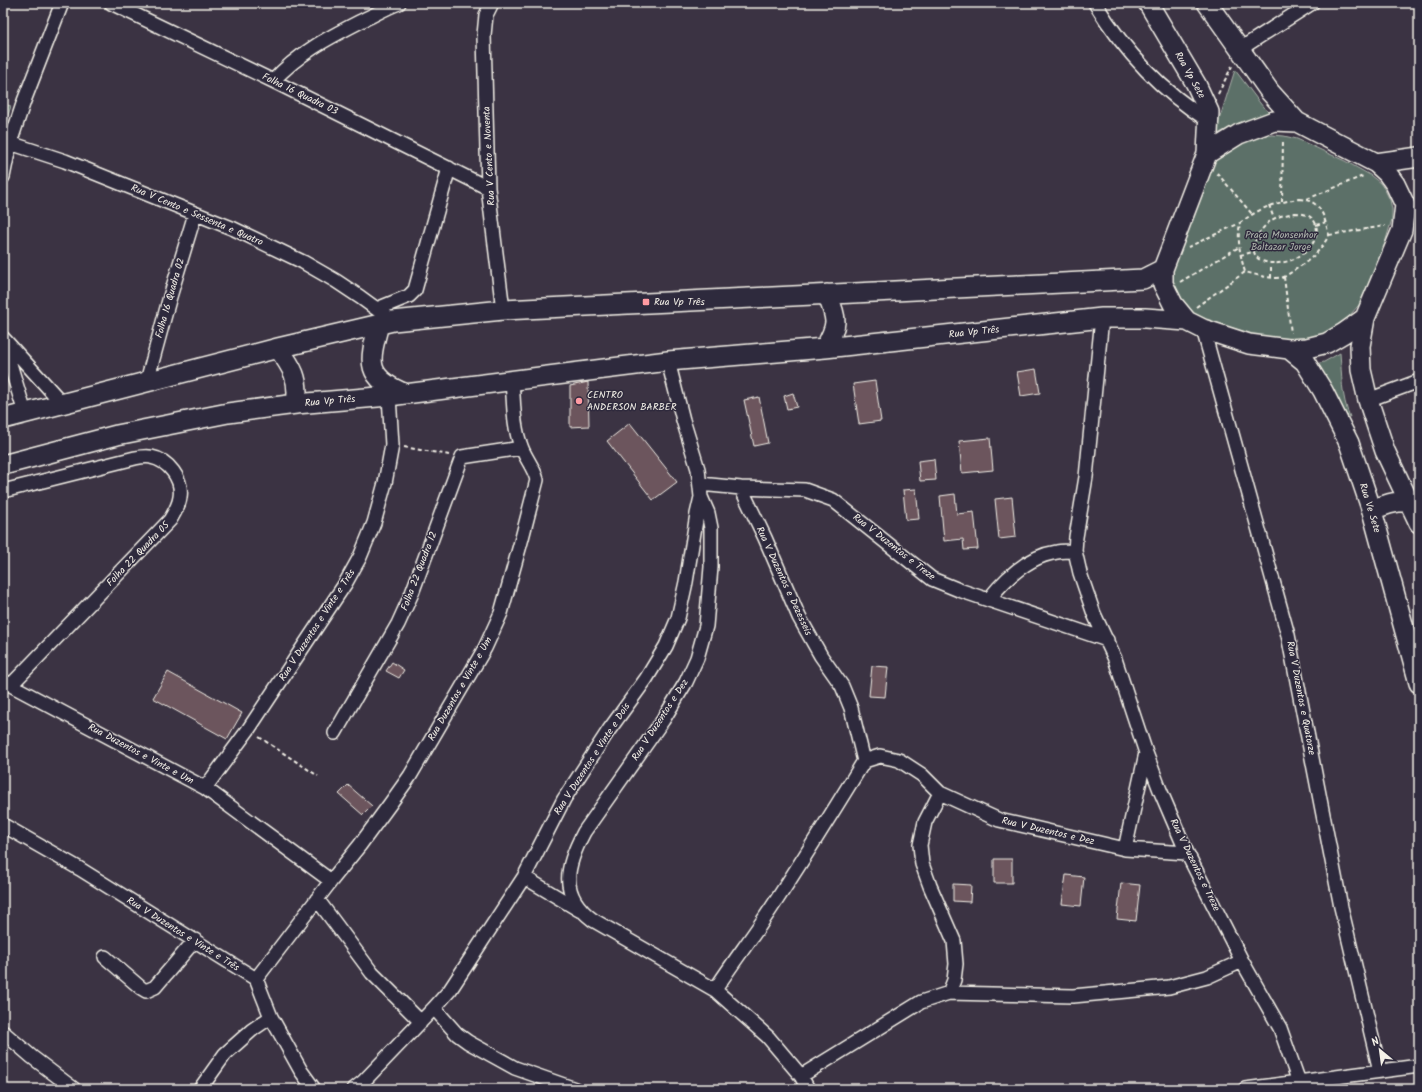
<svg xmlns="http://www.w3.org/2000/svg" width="1422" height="1092" viewBox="0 0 1422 1092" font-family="Kalam,sans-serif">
<rect width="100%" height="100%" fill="#3b3343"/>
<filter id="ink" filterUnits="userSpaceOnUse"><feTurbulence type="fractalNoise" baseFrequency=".025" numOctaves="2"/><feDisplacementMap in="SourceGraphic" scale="8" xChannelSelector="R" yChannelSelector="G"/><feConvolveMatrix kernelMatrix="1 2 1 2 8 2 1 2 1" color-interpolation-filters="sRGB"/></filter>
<g filter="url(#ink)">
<path fill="#5c6f67" stroke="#a8b0a8" d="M1235 70 1263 107 1275 117C1249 119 1237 123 1214 136Z
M3 104 11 106 3 131Z
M1273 135 1284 136 1297 139 1345 161 1370 175 1380 183 1385 190 1390 200 1392 209V219L1382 253 1359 305 1341 325 1312 342 1267 339 1182 312 1167 284 1205 168 1227 148 1261 136Z
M1340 353C1342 375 1341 396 1350 417L1345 414 1316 364 1324 362Z"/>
<path fill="#6c555d" stroke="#f4f1e8" d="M1036 369 1040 393 1021 396 1017 372Z
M875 381 881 421 859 424 853 384Z
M588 382 589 426 570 427V386Z
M793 393 797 407 787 409 784 396Z
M759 397 768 443 754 446 744 400Z
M630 423 677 482 653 500 607 441Z
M990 438 993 470 962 473 959 441Z
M934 459 936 480 920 481 918 461Z
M916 489 919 519 906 520 903 490Z
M955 494 957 514 974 512 978 549 964 550 963 539 944 541 940 496Z
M1012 497 1016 537 999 539 995 499Z
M392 662 404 670 399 678 386 671Z
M872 666 888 667 885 697 869 696Z
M168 672 242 713 227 739 153 698Z
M348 785 372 806 363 815 339 794Z
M994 859H1012V883H994Z
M1066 875 1084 877 1081 906 1062 904Z
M1121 883 1140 885 1136 921 1117 919Z
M953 884 971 885 970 902 953 901Z"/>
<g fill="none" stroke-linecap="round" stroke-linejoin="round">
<g stroke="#f4f1e8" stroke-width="16">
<path id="minor" d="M111 3 273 81 488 188
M492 3 486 15 484 35 488 188 503 310
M1095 3C1124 51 1161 91 1209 121
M1240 49 1312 3
M273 81C299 52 332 36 365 19 376 14 387 7 399 3
M10 143 65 161 234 229 303 262 336 281 360 297 393 321
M3 177 10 143 24 101 62 3
M377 309 409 296 415 290 449 168
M1102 318 1086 477 1076 537 1075 551 1080 573 1094 614 1115 659 1146 753 1160 790 1187 853 1242 961 1280 1028 1299 1082
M1203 329 1288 635 1341 907 1380 1071
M3 338 62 403
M3 341 25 413
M668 361 683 420 698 469 701 497 708 513 711 528V567L706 626 697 658 686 682 663 720 584 832C566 866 558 894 593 920L715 990 768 1037 801 1076 808 1089
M147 381 169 300 195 214
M1368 400 1419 381
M700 484 741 488 805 490 833 500 932 579 959 590 1107 640
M741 488 765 538 799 617 821 656 842 686 851 708 864 761
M3 491 135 458C140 457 146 456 151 457 168 460 183 479 180 497 179 506 174 513 170 520L11 685
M989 599C1005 579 1029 556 1057 552 1063 551 1069 551 1075 551
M5 682 205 788 331 881
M335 733 398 624 412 593 462 457 521 448
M205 788 248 730 345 584 360 557 374 523 385 483 392 445 389 396
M940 793 925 822 920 845 922 864 930 886 954 941 956 964 954 980 949 993
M3 825 80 869 256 979 271 1017 301 1071 314 1089
M1125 849 1146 753
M524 877 579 910
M317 899 372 973 421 1022
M105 957 141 988 146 991 155 987 195 940
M256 979 331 881 360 845 390 804 410 776 485 648 501 613 522 538 537 480C534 467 525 458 521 446 513 426 514 403 512 381
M715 990C729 968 745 947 760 925 796 872 830 816 864 761L880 756 899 760 922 775 940 793 999 820 1125 849 1187 853
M434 1008 457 1034 468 1042 515 1068 575 1089
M3 1032 32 1057 74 1089
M801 1076 921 1002 949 993 1073 996 1169 987 1207 977 1242 961
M200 1089 225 1054 252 1030 271 1017
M354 1089 363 1082 434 1008 450 990 524 877 564 799 609 730 646 679 666 646 678 618 686 582 697 514 701 497
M1245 1089 1419 1066"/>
</g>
<g stroke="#f4f1e8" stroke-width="22">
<path id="secondary" d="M1148 3 1196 84 1209 112 1207 154
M1207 3 1270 92 1297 122
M1274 121 1297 122 1376 163 1387 173 1395 184 1405 205 1402 230 1365 318 1344 333 1327 343 1307 348 1289 349 1249 344 1203 329 1187 321 1173 304 1163 284V269L1207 154 1239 134Z
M1376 163 1419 157
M1365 318 1360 346 1361 370 1368 400 1385 451 1419 523
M379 324C369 362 364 377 406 394
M278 348C292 367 300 379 296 404
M825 348C839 323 837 320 827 294
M1289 349 1305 362 1323 391 1349 443 1372 511 1419 683
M3 419 278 348 393 321 503 310 1143 279 1163 269
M3 465 117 435 228 413 296 404 389 396 668 361 825 348 1102 318H1145L1187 321
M1372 511C1384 504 1394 502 1409 501"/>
</g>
<path stroke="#f4f1e8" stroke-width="2" stroke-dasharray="4 3" stroke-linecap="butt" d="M1218 94 1232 66
M1217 173 1252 214
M1299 199C1322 200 1324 217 1329 235 1318 256 1304 264 1284 277 1271 280 1258 275 1245 272 1240 255 1237 240 1240 223 1261 207 1274 203 1299 199Z
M1307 199 1363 176
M1282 202 1283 139
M1269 205 1274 219
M1295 213C1299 213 1304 214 1307 215 1324 223 1316 245 1304 253 1295 260 1283 264 1272 263 1244 261 1253 237 1267 224 1274 216 1286 215 1295 213Z
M1316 225 1326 222
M1329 235 1385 226
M1188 247 1240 223
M1240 255 1253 252
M1284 277 1291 333
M1271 278V263
M1180 282 1239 247
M1196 307 1245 272
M404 447 449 455
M259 737 318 776"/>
<use href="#minor" stroke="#2f2a3d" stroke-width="13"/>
<use href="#secondary" stroke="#2f2a3d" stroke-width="19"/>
</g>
</g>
<g fill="#ff9aa2" stroke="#2f2a3d" stroke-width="1.5">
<rect x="642" y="298" width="8" height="8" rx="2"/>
<circle cx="579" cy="401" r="4"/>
</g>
<g text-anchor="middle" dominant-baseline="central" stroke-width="3" stroke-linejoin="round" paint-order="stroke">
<g font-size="10" fill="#f4f1e8" stroke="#2f2a3d">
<text transform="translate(1190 75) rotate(61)">Rua Vp Sete</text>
<text transform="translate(300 94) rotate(26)">Folha 16 Quadra 03</text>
<text transform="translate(489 156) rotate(-93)">Rua V Cento e Noventa</text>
<text transform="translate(197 215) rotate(23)">Rua V Cento e Sessenta e Quatro</text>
<text transform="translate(170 298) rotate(-74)">Folha 16 Quadra 02</text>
<text transform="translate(974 332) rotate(-6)">Rua Vp Três</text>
<text transform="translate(330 401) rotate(-5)">Rua Vp Três</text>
<text transform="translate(1370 508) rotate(73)">Rua Ve Sete</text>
<text transform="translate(894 547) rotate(38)">Rua V Duzentos e Treze</text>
<text transform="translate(138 554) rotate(-46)">Folha 22 Quadra 05</text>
<text transform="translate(419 571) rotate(-69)">Folha 22 Quadra 12</text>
<text transform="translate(784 581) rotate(65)">Rua V Duzentos e Dezesseis</text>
<text transform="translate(317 625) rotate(-57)">Rua V Duzentos e Vinte e Três</text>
<text transform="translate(460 689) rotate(-60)">Rua Duzentos e Vinte e Um</text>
<text transform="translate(1301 698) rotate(79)">Rua V Duzentos e Quatorze</text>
<text transform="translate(660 720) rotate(-57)">Rua V Duzentos e Dez</text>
<text transform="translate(141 754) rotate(28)">Rua Duzentos e Vinte e Um</text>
<text transform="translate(592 759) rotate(-57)">Rua V Duzentos e Vinte e Dois</text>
<text transform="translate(1048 831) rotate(13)">Rua V Duzentos e Dez</text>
<text transform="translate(1195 865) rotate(64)">Rua V Duzentos e Treze</text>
<text transform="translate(183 934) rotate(32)">Rua V Duzentos e Vinte e Três</text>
</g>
<g font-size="10" fill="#b0b6ae" stroke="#2f2a3d">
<text x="1281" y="235">Praça Monsenhor<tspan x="1281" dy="12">Baltazar Jorge</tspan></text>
</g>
<g font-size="10" fill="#f4f1e8" stroke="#2f2a3d" text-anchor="start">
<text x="654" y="302">Rua Vp Três</text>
<text x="587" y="395">CENTRO<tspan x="587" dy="12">ANDERSON BARBER</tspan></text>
</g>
</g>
<rect width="1422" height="1092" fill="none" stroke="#2f2a3d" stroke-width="16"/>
<rect x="8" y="8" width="1406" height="1076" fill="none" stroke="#f4f1e8" stroke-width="1.5" filter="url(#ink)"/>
<g transform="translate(1380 1050) rotate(331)" stroke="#2f2a3d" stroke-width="3" paint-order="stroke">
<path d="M0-3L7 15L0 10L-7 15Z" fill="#f4f1e8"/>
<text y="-6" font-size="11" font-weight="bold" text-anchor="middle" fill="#f4f1e8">N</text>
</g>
</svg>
